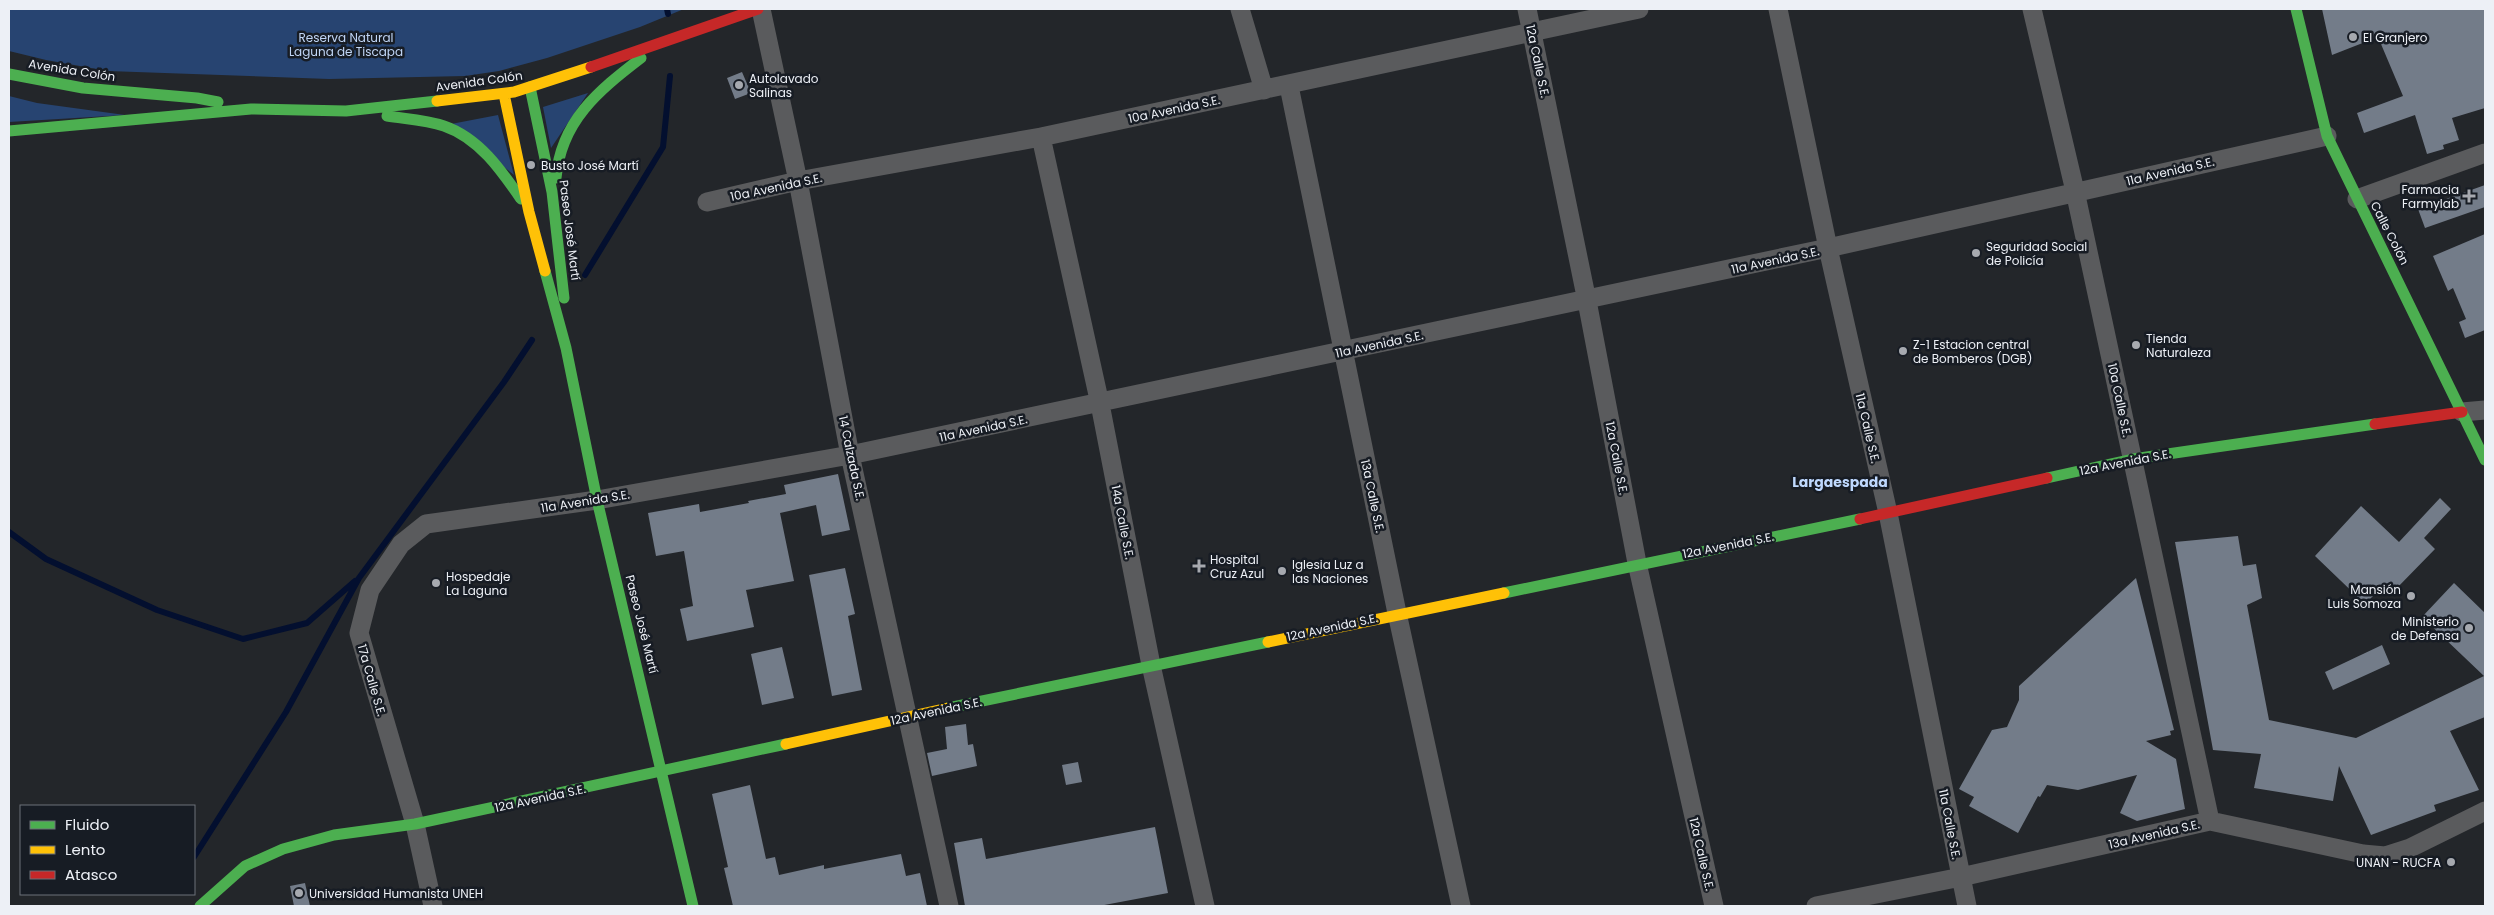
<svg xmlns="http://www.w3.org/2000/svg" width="2494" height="915" viewBox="0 0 2494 915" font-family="Poppins,sans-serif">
<rect width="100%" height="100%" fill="#23262a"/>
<path fill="#274471" d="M9 9H684L640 27 547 58 499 71 465 76 329 79 108 71 46 60 9 51Z
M588 93 551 148 543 107Z
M9 96 37 103 125 115 9 122Z
M498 115 514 175 451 124Z"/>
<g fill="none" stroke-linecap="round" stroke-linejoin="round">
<path stroke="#030f2f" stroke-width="6" d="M667 9 668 14
M585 275 663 147 670 76
M9 532 46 559 157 610 243 639 307 623 355 581
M194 857 286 712 359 578 504 382 532 340"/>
</g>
<path fill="#737c89" d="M2322 9H2485V108L2452 118 2459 140 2443 145 2444 149 2427 154 2415 115 2364 133 2357 113 2403 96 2378 37 2332 55Z
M742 72 751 93 735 99 727 78Z
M2485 185V207L2425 228 2418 209Z
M2485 234V330L2465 338 2459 322 2466 319 2453 288 2448 291 2433 256Z
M838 474 850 530 822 536 816 505 780 513 794 581 746 590 754 627 687 641 680 609 693 606 684 551 656 556 648 513 699 504 700 512 749 503 748 501 786 494 784 485Z
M2440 498 2451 509 2424 538 2435 549 2394 591 2386 583 2365 604 2315 556 2361 506 2399 542Z
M2238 536 2243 566 2256 564 2262 598 2247 605 2269 720 2356 738 2484 676 2422 617 2454 583 2485 613V717L2450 731 2479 790 2434 805 2436 811 2371 835 2339 766 2333 801 2254 788 2261 754 2213 750 2175 542Z
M845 568 855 614 848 616 862 690 832 696 809 575Z
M2136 578 2174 730 2170 731 2171 735 2146 741 2176 759 2185 809 2137 821 2120 813 2137 775 2078 790 2047 785 2040 797 2038 796 2018 833 1969 806 1974 797 1959 789 1992 730 2007 727 2019 700V686Z
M2382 645 2390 664 2333 690 2325 672Z
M782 647 794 698 762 705 751 654Z
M966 724 968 745 973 744 977 766 932 776 927 753 947 749 945 727Z
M1078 762 1082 782 1066 785 1062 765Z
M750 785 766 859 775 857 779 875 824 865V869L901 854 906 876 920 873 927 906H733L724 868 728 867 712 794Z
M1155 827 1168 893 1099 906H965L954 843 982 838 986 859Z
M305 883 310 906H294L290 886Z"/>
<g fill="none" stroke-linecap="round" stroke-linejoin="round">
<path stroke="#5a5b5d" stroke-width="19" d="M761 9 798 181 850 455 949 906
M1240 9 1264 90
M1527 9 1587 301 1637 563 1714 906
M1778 9 1828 248 1888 513 1967 906
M2032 9 2075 191 2210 821
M1289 86 1397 613 1461 906
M1041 137 1100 404 1151 665 1205 906
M2357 199 2485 153
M707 202 798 181 1041 137 1639 9
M2462 412 2485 410
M433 906 415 824 359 633 370 590 401 544 426 524 597 500 850 455 1828 248 2327 136
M1816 906 1961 877 2210 821 2363 854 2385 856 2410 848 2485 811"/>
<path stroke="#4caf50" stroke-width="11" d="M2296 9 2327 136 2485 460
M9 74 83 88 197 98 218 102
M530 87 552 192 564 298
M387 116C406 119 426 120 444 126 479 138 501 170 521 199
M9 131 251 109 346 111 437 101
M556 178C561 121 598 91 641 58
M545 271 566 348 597 500 693 906
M2047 478 2133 459 2375 424
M1504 593 1860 519
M948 708 1268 642
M200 906 245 866 283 849 334 835 415 824 786 744"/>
<path stroke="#ffc107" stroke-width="11" d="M504 94 529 212 545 271
M437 101 514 92 591 67
M1268 642 1504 593
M786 744 948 708"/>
<path stroke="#c62828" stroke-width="11" d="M591 67 758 9
M2375 424 2462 412
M1860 519 2047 478"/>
</g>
<g fill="#a6a9af" stroke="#171c24" stroke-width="2">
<circle cx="2353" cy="37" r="5"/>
<circle cx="739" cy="85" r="5"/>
<circle cx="531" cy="165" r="5"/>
<path d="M2466.5 188.5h5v5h5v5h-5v5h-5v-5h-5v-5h5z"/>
<circle cx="1976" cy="253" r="5"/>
<circle cx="2136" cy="345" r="5"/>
<circle cx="1903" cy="351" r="5"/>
<path d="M1196.5 558.5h5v5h5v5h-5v5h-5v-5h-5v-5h5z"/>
<circle cx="1282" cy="571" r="5"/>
<circle cx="436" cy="583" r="5"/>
<circle cx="2411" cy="596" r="5"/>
<circle cx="2469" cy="628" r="5"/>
<circle cx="2451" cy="862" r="5"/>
<circle cx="299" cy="893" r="5"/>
</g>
<g text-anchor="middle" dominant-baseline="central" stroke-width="5" stroke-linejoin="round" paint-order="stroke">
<g font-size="12" fill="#c0d5f5" stroke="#171c24">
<text x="346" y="37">Reserva Natural<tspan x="346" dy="14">Laguna de Tiscapa</tspan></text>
</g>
<g font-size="12" fill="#edf0f6" stroke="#171c24" text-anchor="start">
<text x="2363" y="37">El Granjero</text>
<text x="749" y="78">Autolavado<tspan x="749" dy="14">Salinas</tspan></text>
<text x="541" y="165">Busto José Martí</text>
<text x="2459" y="189" text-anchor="end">Farmacia<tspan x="2459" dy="14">Farmylab</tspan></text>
<text x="1986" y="246">Seguridad Social<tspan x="1986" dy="14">de Policía</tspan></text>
<text x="2146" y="338">Tienda<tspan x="2146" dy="14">Naturaleza</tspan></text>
<text x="1913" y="344">Z-1 Estacion central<tspan x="1913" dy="14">de Bomberos (DGB)</tspan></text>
<text x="1210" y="559">Hospital<tspan x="1210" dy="14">Cruz Azul</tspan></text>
<text x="1292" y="564">Iglesia Luz a<tspan x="1292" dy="14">las Naciones</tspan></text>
<text x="446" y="576">Hospedaje<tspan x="446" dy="14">La Laguna</tspan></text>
<text x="2401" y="589" text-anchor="end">Mansión<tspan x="2401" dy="14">Luis Somoza</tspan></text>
<text x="2459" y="621" text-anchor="end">Ministerio<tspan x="2459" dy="14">de Defensa</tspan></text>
<text x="2441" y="862" text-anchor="end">UNAN - RUCFA</text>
<text x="309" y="893">Universidad Humanista UNEH</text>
</g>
<g font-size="12" fill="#edf0f6" stroke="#171c24">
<text transform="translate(1538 61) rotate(78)">12a Calle S.E.</text>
<text transform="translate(72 70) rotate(9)">Avenida Colón</text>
<text transform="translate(479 81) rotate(-8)">Avenida Colón</text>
<text transform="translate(1174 109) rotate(-12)">10a Avenida S.E.</text>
<text transform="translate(2170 171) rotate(-13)">11a Avenida S.E.</text>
<text transform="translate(776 187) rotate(-12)">10a Avenida S.E.</text>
<text transform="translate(570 230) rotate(83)">Paseo José Martí</text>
<text transform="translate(2390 233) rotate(63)">Calle Colón</text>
<text transform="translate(1775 260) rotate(-12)">11a Avenida S.E.</text>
<text transform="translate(1379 344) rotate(-12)">11a Avenida S.E.</text>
<text transform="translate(2120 400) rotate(78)">10a Calle S.E.</text>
<text transform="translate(983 428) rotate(-12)">11a Avenida S.E.</text>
<text transform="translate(1868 428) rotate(77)">11a Calle S.E.</text>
<text transform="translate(852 458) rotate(78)">14 Calzada S.E.</text>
<text transform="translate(1617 458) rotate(79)">12a Calle S.E.</text>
<text transform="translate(2125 462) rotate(-11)">12a Avenida S.E.</text>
<text transform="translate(1373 496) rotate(78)">13a Calle S.E.</text>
<text transform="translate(585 501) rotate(-9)">11a Avenida S.E.</text>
<text transform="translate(1123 522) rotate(79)">14a Calle S.E.</text>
<text transform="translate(1728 545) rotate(-11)">12a Avenida S.E.</text>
<text transform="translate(642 624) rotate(76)">Paseo José Martí</text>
<text transform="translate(1332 627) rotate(-12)">12a Avenida S.E.</text>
<text transform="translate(372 680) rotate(74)">17a Calle S.E.</text>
<text transform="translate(936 711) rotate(-12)">12a Avenida S.E.</text>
<text transform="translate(540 798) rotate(-12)">12a Avenida S.E.</text>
<text transform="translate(1950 824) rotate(79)">11a Calle S.E.</text>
<text transform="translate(2154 834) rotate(-13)">13a Avenida S.E.</text>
<text transform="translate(1702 854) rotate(77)">12a Calle S.E.</text>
</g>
<g font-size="14" font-weight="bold" fill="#bed8fe" stroke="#171c24">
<text x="1840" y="482">Largaespada</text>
</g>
</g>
<rect width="2494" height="915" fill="none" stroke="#edf0f6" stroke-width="20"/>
<rect x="20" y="805" width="175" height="90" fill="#171c24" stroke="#6d7178"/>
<rect x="30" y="821" width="25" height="8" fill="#4caf50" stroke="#6d7178"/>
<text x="65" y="830" font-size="15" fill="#edf0f6">Fluido</text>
<rect x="30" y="846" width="25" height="8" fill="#ffc107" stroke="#6d7178"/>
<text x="65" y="855" font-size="15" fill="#edf0f6">Lento</text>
<rect x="30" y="871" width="25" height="8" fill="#c62828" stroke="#6d7178"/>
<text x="65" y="880" font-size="15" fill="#edf0f6">Atasco</text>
</svg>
